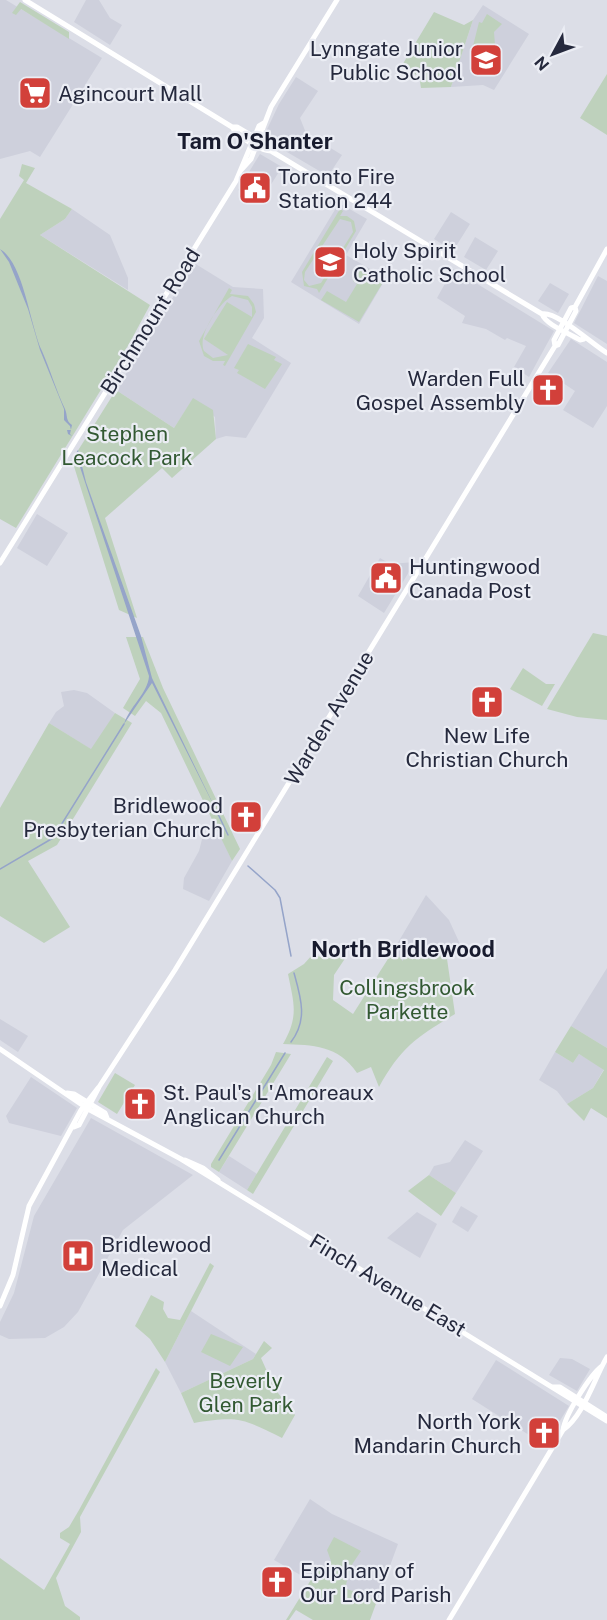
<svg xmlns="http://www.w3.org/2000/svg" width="607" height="1620" viewBox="0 0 607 1620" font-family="'Public Sans',sans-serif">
<rect width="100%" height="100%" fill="#dcdee7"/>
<path fill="#ced0dc" d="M0 0H6L102 58 40 157 30 151 0 159Z
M86 0H99L110 18 122 25 110 45 74 22Z
M483 5 529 34 494 90 483 85 451 87 473 20Z
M296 77 318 91 300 118 306 133 342 155 328 176 263 138 279 104Z
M260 154 282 167 260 202 238 190Z
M339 203 367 219 346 255 386 278 359 324 291 282Z
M72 209 110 235 128 278V290L40 235 65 219Z
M451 212 470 224 453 251 434 239Z
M475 237 498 251 486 270 464 257Z
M194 263 233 287 263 289 264 318 252 338 291 363 246 438 226 436 216 439 215 417 193 399 174 428 116 390Z
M453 269 554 331 529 377 514 367 526 346 507 338 505 340 486 329 462 323 465 316 437 298Z
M598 276 607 281V344L574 323Z
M550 283 569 294 558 313 538 301Z
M571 339 607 362V406L593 428 563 410 575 391 548 373Z
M37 514 68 533 47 566 17 548Z
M380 558 390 564 415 562 384 613 358 596Z
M74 690 87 693 115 713 92 750 49 723 56 712 64 706 61 692Z
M220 834 232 861 209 901 183 889 184 878 199 851 202 839Z
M426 895 449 920 460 944 446 952 445 945 402 961 393 951Z
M607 968V1048L571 1026Z
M0 1019 28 1036 18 1052 0 1040Z
M555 1052 573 1063 579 1054 604 1069 593 1088 567 1104 557 1091 539 1080Z
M31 1077 77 1108 61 1136 9 1123 6 1116Z
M91 1118 193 1175 123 1230 78 1312 64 1327 45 1338 9 1339 0 1335V1322L14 1293 34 1216Z
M465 1140 483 1151 456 1193 429 1175 434 1166 450 1162Z
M229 1156 257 1174 247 1190 219 1172Z
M461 1206 478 1216 468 1232 452 1222Z
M417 1212 437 1224 420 1258 387 1238Z
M191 1311 256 1354 253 1359 181 1393 165 1362Z
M560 1358 572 1359 590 1369 577 1391 549 1375Z
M496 1360 569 1406 545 1445 472 1399Z
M310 1499 332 1514 398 1544 377 1601 345 1588 346 1585 317 1571 311 1581 274 1560Z"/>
<path fill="#bed1bc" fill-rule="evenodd" d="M20 2 69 32V39L21 9 16 15 12 13Z
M434 12 464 25 473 20 451 87 421 88 419 75 398 72Z
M487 14 502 24 494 32 495 45 492 51 480 48 479 51 472 50 479 22 482 23Z
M607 74V135L580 118Z
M22 164 35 168 26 183 72 209 65 219 40 235 150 305 129 344 16 528 0 519V219L24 180 19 176Z
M340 209 343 211 340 216H347L354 221 356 231 319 293 317 289 304 286 302 272ZM340 219 351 222 353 232 321 283 309 286 304 280 305 272Z
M362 266 385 279 359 322 321 300 327 291 346 302 357 284 353 281Z
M229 288 232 290 230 294 248 296 254 304 256 312 225 366 223 365 225 361H213L204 356 199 341ZM232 296 248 300 252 307V317L227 302 204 339 228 355 213 358 204 351C197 336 218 304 232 296Z
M248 344 276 357 274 360 282 364 265 389 237 373 239 370 234 368Z
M116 390 174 428 193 398 213 410 216 439 172 478 162 468 105 518 137 618 119 610 72 460Z
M593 633 607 636V720L577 717 547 709Z
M126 637H143L163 688 240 849 232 861 161 713 146 701 135 716 123 708 140 679Z
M523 668 546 684H555L542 706 510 689Z
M115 713 132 723 57 845 28 861 70 927 44 943 0 916V808L49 723 91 749Z
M445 945 455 1014C417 1037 401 1047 379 1087L371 1067 357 1073C338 1045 313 1045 283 1044 299 1016 294 1004 288 974L304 964 313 954 323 958 346 957 334 975 333 1000 353 1014 393 951 403 961V956L411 951 414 957Z
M571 1026 607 1048V1118L591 1108 584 1121 567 1104 593 1088 604 1070 579 1054 573 1063 555 1052Z
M276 1052 291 1054 219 1172 211 1167V1164L271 1065Z
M327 1057 333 1061 253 1194 247 1190Z
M115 1073 135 1085 117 1114 98 1102Z
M429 1175 456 1193 441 1216 408 1191Z
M210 1263 214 1266 165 1362 150 1339 135 1326 151 1295 164 1302 163 1309 168 1318 180 1320Z
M211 1334 243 1347 230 1366 201 1352Z
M264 1341 272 1348 261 1358 275 1389 295 1415 282 1438C242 1418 238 1416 194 1423L181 1393 253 1359Z
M156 1368 160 1372 80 1517 81 1532 56 1578 65 1606 80 1617V1620H0V1558L44 1590 70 1544 60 1538V1533L69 1527 79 1510Z
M334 1537 361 1551 351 1566 345 1588 377 1601 370 1620H313L296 1610 289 1620H286L317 1570 341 1581 325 1571 331 1561 327 1550Z"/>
<path fill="#95a4c9" d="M0 249C24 263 30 326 42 351 50 369 56 390 65 409 68 416 65 420 72 425L70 434 72 436 68 434 67 430H71L70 426 64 420V409L40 350 28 309 9 262Z
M78 450 86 482 141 636 152 678 218 814 152 683 124 724C129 707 148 693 149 676L77 458 76 453Z"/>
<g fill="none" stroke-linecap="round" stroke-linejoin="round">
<path stroke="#95a4c9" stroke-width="1.5" d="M218 814 228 835
M248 866 275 890 280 898 291 956
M0 869 53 838 124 724
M291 1042C308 1020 301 998 294 973
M219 1160 285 1053"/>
<path stroke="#fff" stroke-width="5" d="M25 0 232 127H237L269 146 271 151 542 314C557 311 593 345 607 353
M232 127C237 137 260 150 271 151
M241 170 251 159 271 107 337 0
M542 314C546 325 569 333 580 340L584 339
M555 346 554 340 571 308 575 307 607 249
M0 563 236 181 259 126 264 123
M0 1049 88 1109 181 1159 607 1421
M67 1093 74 1094 105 1113 107 1118
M74 1127 79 1125 99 1087 175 970 555 346 558 345 576 311 575 307
M185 1160 203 1168 218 1180
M0 1306 13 1275 29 1206 81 1110 98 1088
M553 1387H560L607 1417
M563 1430C583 1417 595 1377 607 1357
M449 1620 563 1430C565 1415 590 1375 602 1366"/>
</g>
<defs>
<g id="school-square" transform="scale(1.725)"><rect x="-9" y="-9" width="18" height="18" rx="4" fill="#d2403a" stroke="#ebedf4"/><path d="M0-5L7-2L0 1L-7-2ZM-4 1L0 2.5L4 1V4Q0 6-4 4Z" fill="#fff"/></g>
<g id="supermarket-square" transform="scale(1.725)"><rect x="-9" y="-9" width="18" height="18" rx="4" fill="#d2403a" stroke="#ebedf4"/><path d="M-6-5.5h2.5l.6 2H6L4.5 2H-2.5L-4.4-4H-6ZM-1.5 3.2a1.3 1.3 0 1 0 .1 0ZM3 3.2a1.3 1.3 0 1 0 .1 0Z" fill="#fff"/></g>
<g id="civic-square" transform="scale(1.725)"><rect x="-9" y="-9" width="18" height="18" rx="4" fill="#d2403a" stroke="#ebedf4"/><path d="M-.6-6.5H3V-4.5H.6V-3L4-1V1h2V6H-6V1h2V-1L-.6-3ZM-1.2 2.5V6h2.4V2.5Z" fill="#fff"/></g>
<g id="church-square" transform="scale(1.725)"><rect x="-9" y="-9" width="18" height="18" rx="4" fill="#d2403a" stroke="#ebedf4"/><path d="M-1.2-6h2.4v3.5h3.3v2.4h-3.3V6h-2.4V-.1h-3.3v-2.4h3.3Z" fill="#fff"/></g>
<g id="hospital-square" transform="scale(1.725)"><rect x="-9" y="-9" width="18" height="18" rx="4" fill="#d2403a" stroke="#ebedf4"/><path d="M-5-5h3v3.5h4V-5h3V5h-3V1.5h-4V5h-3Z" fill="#fff"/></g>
</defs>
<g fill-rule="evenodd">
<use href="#school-square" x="486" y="60"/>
<use href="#supermarket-square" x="35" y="93"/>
<use href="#civic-square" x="255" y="188"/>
<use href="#school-square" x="330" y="262"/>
<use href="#church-square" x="548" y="390"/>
<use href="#civic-square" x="386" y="578"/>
<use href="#church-square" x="487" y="702"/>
<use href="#church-square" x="246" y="817"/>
<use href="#church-square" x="140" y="1104"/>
<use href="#hospital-square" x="78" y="1256"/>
<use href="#church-square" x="544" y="1433"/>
<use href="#church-square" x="277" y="1582"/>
</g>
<g text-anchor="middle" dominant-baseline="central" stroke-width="4.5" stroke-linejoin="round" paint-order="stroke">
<g font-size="21" fill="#25293d" stroke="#ebedf4" text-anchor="start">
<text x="463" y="48" text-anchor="end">Lynngate Junior<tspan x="463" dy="24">Public School</tspan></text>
<text x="58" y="93">Agincourt Mall</text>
<text x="278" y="176">Toronto Fire<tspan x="278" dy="24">Station 244</tspan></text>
<text x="353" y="250">Holy Spirit<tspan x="353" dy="24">Catholic School</tspan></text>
<text x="525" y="378" text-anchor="end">Warden Full<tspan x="525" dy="24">Gospel Assembly</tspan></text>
<text x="409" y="566">Huntingwood<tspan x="409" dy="24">Canada Post</tspan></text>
<text x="487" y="735" text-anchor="middle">New Life<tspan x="487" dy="24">Christian Church</tspan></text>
<text x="223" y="805" text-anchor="end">Bridlewood<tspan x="223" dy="24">Presbyterian Church</tspan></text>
<text x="163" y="1092">St. Paul's L'Amoreaux<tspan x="163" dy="24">Anglican Church</tspan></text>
<text x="101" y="1244">Bridlewood<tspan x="101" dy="24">Medical</tspan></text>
<text x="521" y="1421" text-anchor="end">North York<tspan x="521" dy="24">Mandarin Church</tspan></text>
<text x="300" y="1570">Epiphany of<tspan x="300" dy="24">Our Lord Parish</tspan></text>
</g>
<g font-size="21" fill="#25293d" stroke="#ebedf4">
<text transform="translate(150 321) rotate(-58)">Birchmount Road</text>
<text transform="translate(329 718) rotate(-59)">Warden Avenue</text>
<text transform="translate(388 1285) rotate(31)">Finch Avenue East</text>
</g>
<g font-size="21" fill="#325932" stroke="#ebedf4">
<text x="127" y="433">Stephen<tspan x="127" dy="24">Leacock Park</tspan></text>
<text x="407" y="987">Collingsbrook<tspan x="407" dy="24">Parkette</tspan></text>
<text x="246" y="1380">Beverly<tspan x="246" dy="24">Glen Park</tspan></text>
</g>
<g font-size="22" font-weight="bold" fill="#181b2e" stroke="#ebedf4">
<text x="255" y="141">Tam O'Shanter</text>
<text x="403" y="949">North Bridlewood</text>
</g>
</g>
<g transform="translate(553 54) rotate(229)" stroke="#ebedf4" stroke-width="4.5" paint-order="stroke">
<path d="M0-4.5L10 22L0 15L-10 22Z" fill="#25293d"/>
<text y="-9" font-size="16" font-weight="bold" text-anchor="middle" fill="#25293d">N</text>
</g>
</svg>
